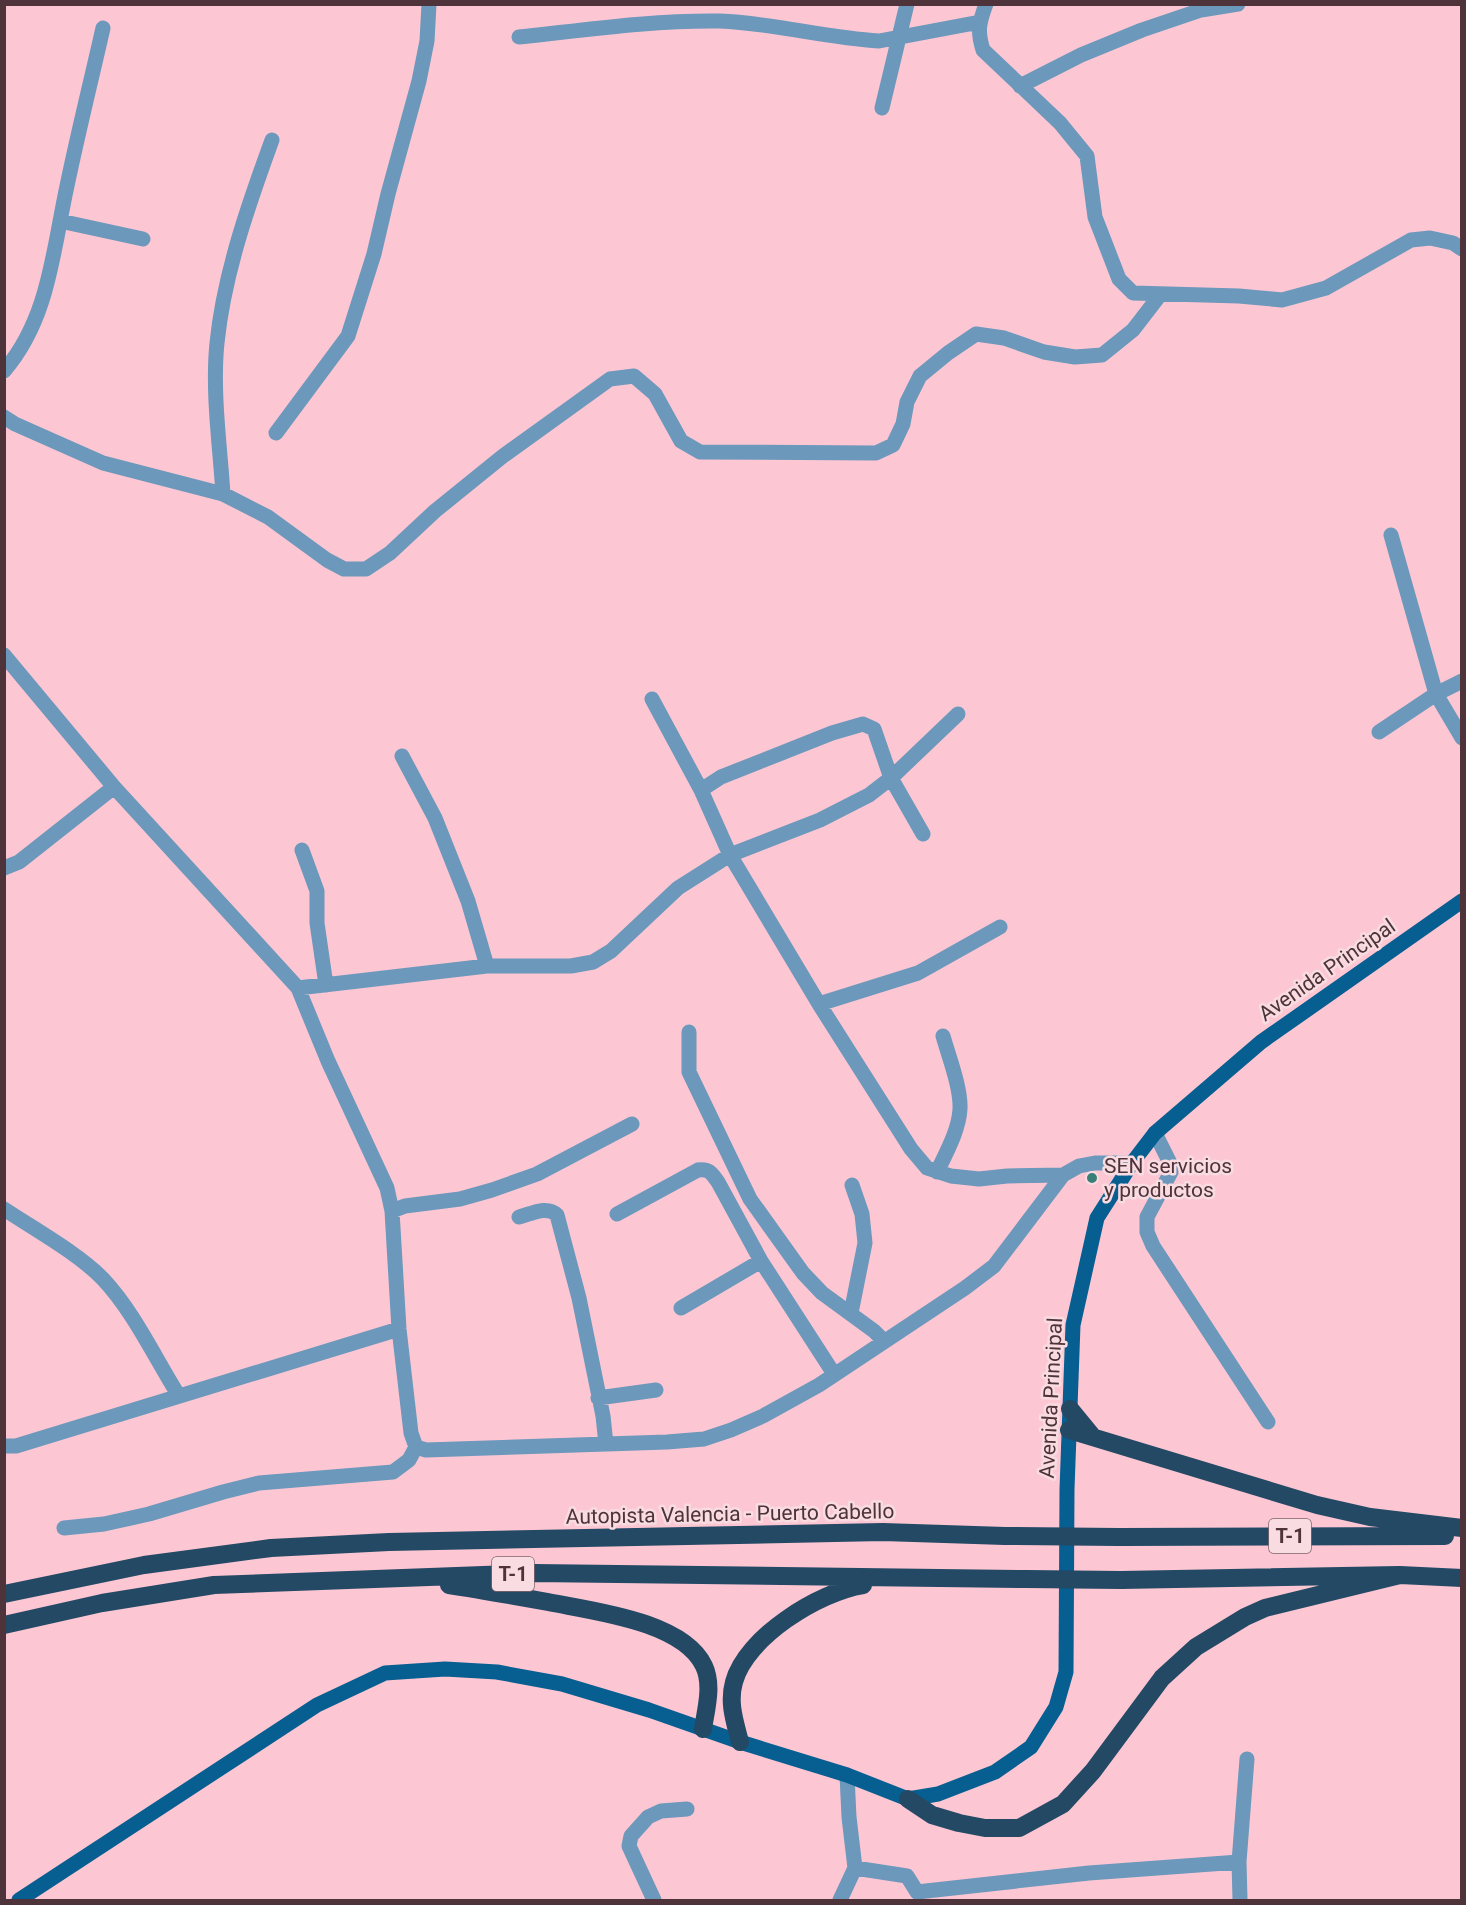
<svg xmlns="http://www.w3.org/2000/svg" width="1466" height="1905" viewBox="0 0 1466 1905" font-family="Roboto,sans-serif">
<rect width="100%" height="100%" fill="#fcc7d3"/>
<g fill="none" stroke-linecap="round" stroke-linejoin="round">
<path stroke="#6b98bb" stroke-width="15" d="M986 4C979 23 977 31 983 50L1060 123 1087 156 1095 217 1119 279 1133 293 1239 296 1282 300 1326 288 1411 240 1430 238 1453 243 1462 249
M519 37C585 30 653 20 720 21 773 23 826 38 879 41L980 22
M1020 86 1081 55 1142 30 1201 10 1238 4
M882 108 907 4
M60 221 143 239
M4 371C49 319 53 250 67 186 78 133 91 81 103 28
M4 417 15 424 103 463 223 494 268 517 327 560 344 569H366L390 553 435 511 503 456 610 379 634 376 655 394 681 441 700 452 876 453 893 445 903 424 907 402 920 376 948 353 976 334 1004 338 1044 352 1075 357 1102 355 1133 330 1160 295
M276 433 348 336 374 254 388 194 419 81 427 41 429 4
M223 494C220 446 212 392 217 343 224 274 248 206 272 140
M4 655 114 787 298 988 328 1061 387 1188 392 1211 399 1329 411 1433 416 1447 426 1450 667 1442 704 1439 731 1430 763 1416 819 1385 965 1288 994 1266 1063 1175
M1462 681 1436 694 1462 738
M652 699 701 790 730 855 819 1004 911 1149 927 1168 951 1176 979 1179 1007 1176 1063 1175 1079 1166 1095 1163H1132
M1379 732 1436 694 1391 535
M402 756 435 818 468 901 487 966
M923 834 891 778 958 714
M302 850 317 891V923L326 985
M4 868 19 862 114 787
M298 988 487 966H571L593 962 611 951 678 888 730 855 820 820 869 795 891 778 874 729 863 724 832 733 721 777 701 790
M819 1004 918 973 1000 927
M689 1032V1072L750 1199 803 1273 822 1293 874 1331 884 1341
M1155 1133 1170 1163 1171 1172 1147 1217V1232L1153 1246 1268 1422
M937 1172C946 1153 959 1130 960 1109 961 1088 949 1057 943 1036
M4 1209C34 1229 79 1254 103 1279 134 1312 155 1358 179 1396
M392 1211 405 1206 460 1199 492 1190 537 1174 632 1124
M617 1214 698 1170C709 1168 712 1174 718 1182L761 1261 834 1374
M519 1217C531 1214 547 1205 557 1215L579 1298 603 1416 606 1444
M681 1308 761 1261
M851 1313 865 1243 862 1214 852 1185
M598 1398 656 1390
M4 1446H16L399 1329
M64 1528 104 1524 149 1514 223 1492 259 1483 393 1472 409 1460 416 1447
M855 1868 907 1876 917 1892 1089 1873 1239 1862
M654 1900 629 1846 631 1836 648 1817 661 1811 687 1809
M840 1900 855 1868 849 1817 847 1775
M1240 1900 1239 1862 1247 1759"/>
<path stroke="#075e91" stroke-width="15" d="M19 1900 317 1705 385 1673 445 1669 497 1672 562 1684 649 1710 740 1742 847 1775 908 1799 938 1794 995 1772 1031 1747 1056 1707 1066 1672 1067 1489 1073 1325 1097 1218 1132 1163 1155 1133 1261 1042 1462 901"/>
<path stroke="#234965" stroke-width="18" d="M1070 1409 1093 1437
M1069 1430 1317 1505 1370 1517 1462 1528
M1119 1537 1445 1536
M1121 1580 1400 1575 1462 1578
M449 1585C482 1590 515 1596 548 1602 592 1611 683 1621 704 1666 713 1685 706 1709 703 1729
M4 1594 144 1565 271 1548 389 1542 883 1532 1005 1536
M4 1625 102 1603 214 1585 534 1573 1026 1579
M740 1742C735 1722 728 1703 734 1682 746 1637 819 1592 863 1585
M908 1799 932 1815 959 1823 985 1828H1019L1063 1804 1093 1771 1162 1678 1196 1647 1245 1617 1265 1608 1400 1575"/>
<path stroke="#234965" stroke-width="18" d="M1005 1536 1119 1537
M1026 1579 1121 1580"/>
</g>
<circle fill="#397f75" stroke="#f8dce2" stroke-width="2" cx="1092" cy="1178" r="6"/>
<g text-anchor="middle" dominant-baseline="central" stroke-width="5" stroke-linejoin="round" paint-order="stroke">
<g fill="#f8dce2" stroke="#81666c" stroke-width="1.5">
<rect x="1269" y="1519" width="42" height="34" rx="4.5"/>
<rect x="492" y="1557" width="42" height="34" rx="4.5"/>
</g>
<g font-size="20" font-weight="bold" fill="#4e343a">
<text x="1290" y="1536">T-1</text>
<text x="513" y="1574">T-1</text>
</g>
<g font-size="21" fill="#4e343a" stroke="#f8dce2">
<text transform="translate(1327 970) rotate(-35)">Avenida Principal</text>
<text transform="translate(1051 1398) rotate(-87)">Avenida Principal</text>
<text transform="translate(730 1514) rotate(-1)">Autopista Valencia - Puerto Cabello</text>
</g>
<g font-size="21" fill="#4e343a" stroke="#f8dce2" text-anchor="start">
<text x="1104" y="1166">SEN servicios<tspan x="1104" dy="24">y productos</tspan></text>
</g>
</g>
<rect width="1466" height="1905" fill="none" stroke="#4e343a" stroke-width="12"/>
</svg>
